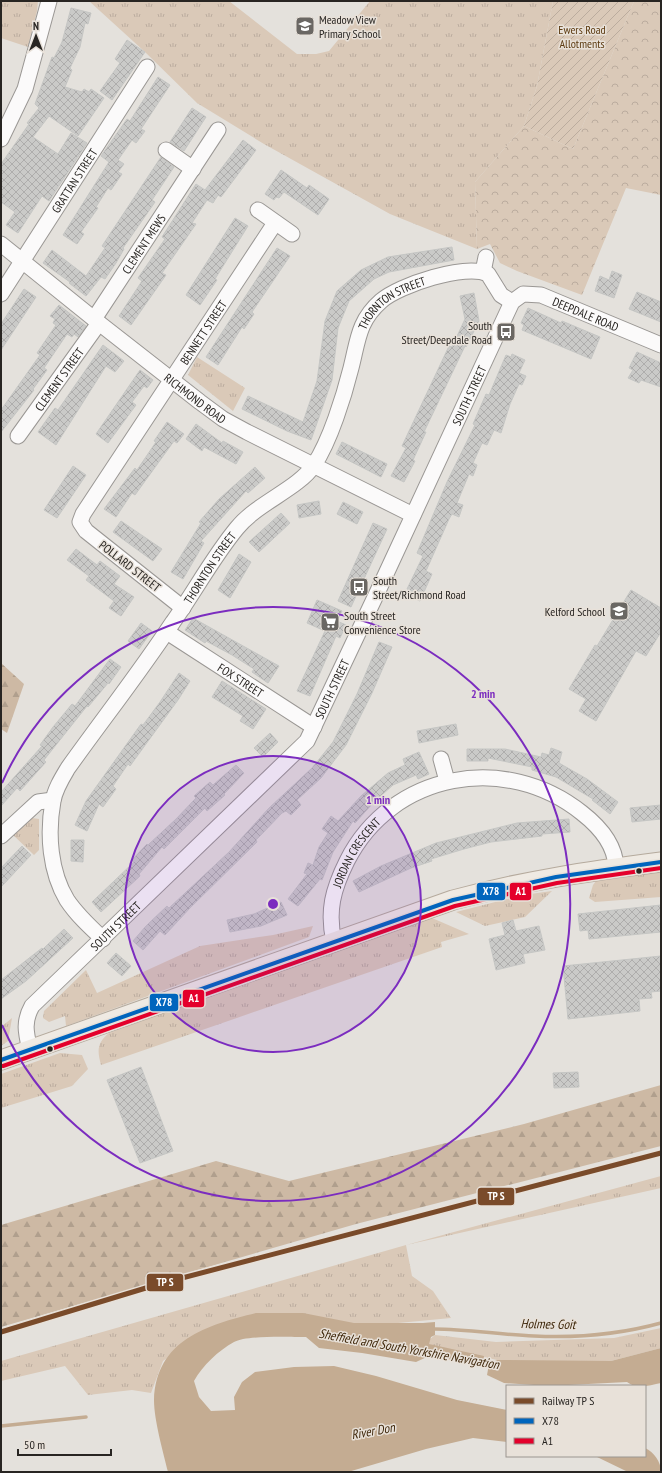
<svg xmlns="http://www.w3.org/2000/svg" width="662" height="1473" viewBox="0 0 662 1473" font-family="'PT Sans Narrow',sans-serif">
<defs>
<pattern id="grass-tufts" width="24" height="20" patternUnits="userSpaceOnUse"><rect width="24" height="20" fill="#dac9b8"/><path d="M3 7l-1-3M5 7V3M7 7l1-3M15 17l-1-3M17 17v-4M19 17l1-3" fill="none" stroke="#bbac9e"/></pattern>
<pattern id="forest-firs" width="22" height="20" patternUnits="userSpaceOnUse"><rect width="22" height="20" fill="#cdb9a4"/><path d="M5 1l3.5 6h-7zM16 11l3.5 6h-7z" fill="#b09f8d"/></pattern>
<pattern id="park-crowns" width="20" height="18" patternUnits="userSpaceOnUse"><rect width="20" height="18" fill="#dac9b8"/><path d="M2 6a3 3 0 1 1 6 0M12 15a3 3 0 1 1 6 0" fill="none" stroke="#bbac9e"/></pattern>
<pattern id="garden-furrows" width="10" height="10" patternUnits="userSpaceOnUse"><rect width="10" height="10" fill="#dac9b8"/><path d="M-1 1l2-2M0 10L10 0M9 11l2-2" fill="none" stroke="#bbac9e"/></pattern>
<pattern id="building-cross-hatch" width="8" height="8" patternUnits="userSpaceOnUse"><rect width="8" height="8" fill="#cacac8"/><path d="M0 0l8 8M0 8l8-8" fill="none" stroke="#aeadac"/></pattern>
</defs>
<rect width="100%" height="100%" fill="#e4e1dc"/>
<path fill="url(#grass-tufts)" d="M1 1H38L37 11 28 47 1 38Z
M89 1H229L297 54H316L329 51 370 1H553L537 86 524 126 475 182 477 249 390 214 264 144 197 103 145 52Z
M197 357 245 388 233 411 188 375Z
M32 818 39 819V850L34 855 12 834Z
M661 872V897L595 902 589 898 593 885 596 881Z
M552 891 525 917 485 926 456 912 523 895Z
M432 918 469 934 441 942 442 947 101 1065C97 1050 97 1043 109 1033L321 955Z
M313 926 309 937 66 1026 65 1016 49 1022 43 1018 44 1011 86 970 97 993 200 946 273 935Z
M12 1018 8 1041 1 1046V1027Z
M60 1053 82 1055 88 1069 72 1086 1 1108V1074Z
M661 1176V1188L406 1245 412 1276 433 1291 451 1318 377 1325 199 1334 163 1361 151 1393 132 1390 88 1395 65 1366 1 1381V1361L406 1245Z
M661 1328V1348L611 1361H516L497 1360 432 1346 429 1344V1340L435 1335 496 1342 614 1338Z"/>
<path fill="url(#forest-firs)" d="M1 663 24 684 7 733 1 729Z
M661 1085V1146L356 1224 1 1327V1225L216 1161 289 1181 524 1124Z"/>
<path fill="url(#park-crowns)" d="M634 1H661V195L626 188 582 295 517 271 500 263 490 244 477 249 475 182 524 126 573 149Z"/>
<path fill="url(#garden-furrows)" d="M553 1H634L573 149 524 126 537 86Z"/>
<path fill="#c4ac92" d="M256 1313H303L354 1323H423L435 1322V1335L431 1337 429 1344 484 1356 483 1365 429 1356 416 1362 362 1353 319 1348 306 1337C290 1337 246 1335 234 1342 218 1351 203 1365 194 1381L199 1397 211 1411 235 1410 234 1397 242 1382 255 1372 294 1367 334 1366 376 1376 457 1400 507 1410V1442L473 1438 426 1449 348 1472H168C163 1451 154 1420 154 1400 156 1340 207 1325 256 1313Z
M661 1348V1383C650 1385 637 1390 627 1382L549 1386 504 1383 487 1375 489 1364 497 1360 611 1361Z
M645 1448C654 1452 661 1462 661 1472H628L595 1456H645Z"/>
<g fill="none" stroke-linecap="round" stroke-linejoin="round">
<path stroke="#c4ac92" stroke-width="3.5" d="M434 1329C468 1329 501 1335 534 1336 575 1338 621 1334 661 1323
M1 1426 86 1417"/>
</g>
<path fill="url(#building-cross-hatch)" stroke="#c5c6c4" d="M71 8 91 13 88 24 85 23 80 47 70 68 72 70 65 87 82 92 84 89 89 92 91 89 104 98 78 136 49 116 33 137 58 154 71 133 87 143 49 201 42 196 18 233 6 225 15 212 1 202V164L29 124 27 123 39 108 35 104 52 57 54 58 62 42Z
M127 40 145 52 112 100 100 91 120 63 115 59Z
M158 77 170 85 141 129 145 131 136 143 132 140 118 160 124 164 118 172 122 174 111 190 108 188 96 207 98 208 81 232 84 234 77 244 63 235 109 162 101 156 127 119 130 121Z
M192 108 206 117 184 151 170 142Z
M243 140 256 150 221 197 218 195 213 203 207 200 192 223 196 224 162 273 166 275 131 325 119 316 142 281 138 278 165 239 162 237 196 184 205 190Z
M161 157 174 167 152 200 155 202 123 248 124 249 116 263 105 279 101 277 86 296 69 283 70 282 43 263 52 250 86 276 105 248 102 246Z
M281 170 307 188 309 185 329 199 318 215 284 192 279 198 276 197 274 200 265 194Z
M235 218 248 226 215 279 217 280 200 305 186 295Z
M452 247 454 260 389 272 374 279 349 301 338 328 332 380 311 440 287 431 242 409 248 396 303 422 317 381 325 321 337 291 361 270 388 257Z
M277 248 290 256 252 312 254 314 244 329 242 327 218 365 206 357Z
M612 271 622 275 614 298 595 291 600 276 609 280Z
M24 289 36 297 1 350V324Z
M637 292 661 302V322L629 309Z
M474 293 479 321 466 347 465 346 424 432H426L413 460 415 461 404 482 391 476 406 448 402 446 449 346 452 347 465 319 460 296Z
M59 305 86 326 78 337 74 334 72 337 67 334 44 368 47 370 33 389 34 390 1 432V410L40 355 37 353 56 325 53 323 55 319 50 316Z
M528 308 561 323 562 321 600 337 591 359 522 330 524 325 521 323Z
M103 345 124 361 115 372 106 366 56 445 38 432 55 408 58 410Z
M637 352 661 363V387L641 380 639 383 628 378 633 370 629 368Z
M512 354 525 360 519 373 526 376 522 385 519 384 510 404 501 433 494 430 487 445 482 443 473 463 477 465 473 476 469 474 457 503 463 505 459 517 452 514 449 519 426 571 432 574 420 601 411 597 413 592 407 589 423 556 417 553 447 482 475 425 473 424 486 394 489 395 506 355 511 357Z
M140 370 153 380 147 388 144 386 132 402 136 405 108 443 96 434Z
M167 422 184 434 177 443 174 441 135 495 132 493 116 517 104 509 135 468 137 470 156 442 154 441Z
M196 424 222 443 223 441 243 452 236 464 204 447 202 451 186 439Z
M342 442 387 464 381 477 336 454Z
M73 466 86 475 57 518 44 510Z
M255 467 265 478 248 493 246 491 201 541 204 543 183 579 171 572 201 523 199 522 219 499Z
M319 501 321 514 299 518 297 505Z
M343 502 363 512 357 524 337 514Z
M281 513 290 523 259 552 249 542Z
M121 521 162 549 153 561 113 532Z
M373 523 387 529 351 607 338 601Z
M76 549 97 565 100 561 120 576 114 584 134 597 121 616 109 608 114 601 86 580 89 576 67 560Z
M239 554 251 562 230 598 218 590Z
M631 590 661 608V632L646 656 636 651 596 721 579 711 586 699 569 689 595 645 597 646Z
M317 600 342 611 337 621 346 625 340 638 336 636 310 696 297 691 325 631 307 623Z
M193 618 279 666 268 683 252 672 254 669 232 655 206 641 205 643 185 630Z
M141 623 152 631 139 649 128 641Z
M379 642 392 647 372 693 346 745 321 778 297 800 301 805 291 815 286 811 282 813 256 840 257 842 190 908 165 935 160 931 143 950 133 941 146 926 167 906 169 908 229 852 269 808 312 768 333 742 357 694Z
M110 659 121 667 109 684 108 683 88 707 87 706 44 760 46 762 20 791 17 788 1 806V792L42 746 40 745 53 727 72 704 75 706Z
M179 673 190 681 178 700 130 766 128 764 113 786 116 789 103 807 99 804 87 831 75 825 86 801 141 724 143 725 160 702Z
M222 681 266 709 253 729 240 721 243 716 212 697Z
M456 724 458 735 419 743 417 731Z
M270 733 278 742 263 757 254 748Z
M551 748 562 752 559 763 587 779 618 802 610 814 592 800 593 799 556 777 532 770V767L488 758V761H467V749H505L541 757 542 753 549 755Z
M419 752 429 774 418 779 416 775 393 785 374 802 355 823 353 821 333 852 322 880 320 879 298 906 288 899 307 874 304 873 308 863 313 865 319 847 328 833 322 829 331 816 338 821 361 796 388 773 405 765 403 759Z
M236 765 244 773 224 794 225 795 207 811 205 808 164 849 162 847 139 874 140 876 101 912 92 902 134 862 132 860 147 844 148 845 176 819 196 798 194 796 210 782 213 785Z
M661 805V819L632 822 630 808Z
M569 819 570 832 542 834V836L491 842 464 849 431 859 432 861 411 868 359 892 353 881 381 866 436 843 517 823Z
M71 840H84L83 862 71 861Z
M22 846 31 855 1 887V868Z
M281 902 287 915 261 926 230 932 227 920 254 914Z
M661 905V932L589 939 588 930 580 931 578 914Z
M513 920 516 931 539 926 545 950 523 954 525 963 496 970 489 939 505 935 502 923Z
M64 929 73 938 26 981 1 999V980L42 948 43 949Z
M116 953 131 966 122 976 107 963Z
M661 956V991L651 992 652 998 639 999 640 1011 568 1019 563 966Z
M141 1067 173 1151 140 1163 107 1080Z
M578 1072 579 1087 554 1088 553 1073Z"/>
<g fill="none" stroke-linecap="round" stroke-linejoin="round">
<g stroke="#9a9794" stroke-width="17">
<g id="minor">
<path d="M1 139 25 89 49 1"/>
<path d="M166 150 193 169"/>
<path d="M258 210 292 234"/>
<path id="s1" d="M1 244 99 323 200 402 223 419 247 432 413 515"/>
<path d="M483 272 486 257"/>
<path id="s2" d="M1 294 147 67"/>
<path id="s3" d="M94 319 218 130"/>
<path id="s4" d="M18 436 99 323"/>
<path id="s5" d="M183 608 86 531 80 522 83 514 275 223"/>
<path id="s6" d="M167 632 314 727"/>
<path d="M441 759 447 781"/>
<path d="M1 836 38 802 53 800"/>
<path id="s7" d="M103 939C90 927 77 915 67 900 50 872 47 834 53 801 55 789 62 778 68 768 103 719 140 672 173 622 195 591 213 557 237 528 257 503 298 489 314 465 330 441 344 396 351 368 358 341 358 321 381 301 399 285 466 263 488 274L501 295 512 302"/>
<path id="s8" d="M334 942C327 911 333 889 347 861 392 772 506 752 582 813 600 827 615 844 616 867"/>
<path id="s9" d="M30 1050C26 1033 23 1022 32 1006L307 741 385 576 512 302 523 294 541 295 661 345"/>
</g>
</g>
<g stroke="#b5aa9d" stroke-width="21">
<path id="major" d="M1 1060 453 900C522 881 590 871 661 862"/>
</g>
<use href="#minor" stroke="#fbfafa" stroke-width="15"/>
<use href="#major" stroke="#efeae3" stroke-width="19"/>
<g stroke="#e8e1d9" stroke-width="7">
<path id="bus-1" d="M1 1060 453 900 556 877 661 862"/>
</g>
<g stroke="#e8e1d9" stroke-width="7">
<path id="bus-2" d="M3 1066 455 906 557 883 661 868"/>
</g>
<use href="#bus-1" stroke="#0065bd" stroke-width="4"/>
<use href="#bus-2" stroke="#e4002b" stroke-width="4"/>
<g stroke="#e8e1d9" stroke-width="8">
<path id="rail-1" d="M1 1332 159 1284 661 1153"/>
</g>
<use href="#rail-1" stroke="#7a4b2a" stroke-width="5"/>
</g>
<circle cx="273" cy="904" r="148" fill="#7b2cbf" fill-opacity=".12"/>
<g fill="none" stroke="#7b2cbf" stroke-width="2">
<circle cx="273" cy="904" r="148"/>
<path d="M2 783A297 297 0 1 1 2 1025"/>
</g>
<defs>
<g id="school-square" transform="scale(1)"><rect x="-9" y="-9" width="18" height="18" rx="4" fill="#6a6763" stroke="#e8e1d9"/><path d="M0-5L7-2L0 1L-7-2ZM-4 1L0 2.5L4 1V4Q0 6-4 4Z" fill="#fff"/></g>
<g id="bus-square" transform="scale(1)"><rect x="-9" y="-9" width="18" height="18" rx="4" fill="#6a6763" stroke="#e8e1d9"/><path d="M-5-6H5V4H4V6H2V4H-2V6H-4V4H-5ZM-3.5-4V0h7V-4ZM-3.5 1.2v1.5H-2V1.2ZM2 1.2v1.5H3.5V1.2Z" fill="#fff"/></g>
<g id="supermarket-square" transform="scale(1)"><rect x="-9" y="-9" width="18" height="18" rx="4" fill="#6a6763" stroke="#e8e1d9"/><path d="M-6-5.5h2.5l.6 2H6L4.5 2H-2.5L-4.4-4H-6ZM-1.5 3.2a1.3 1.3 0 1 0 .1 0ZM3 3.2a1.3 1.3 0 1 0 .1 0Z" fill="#fff"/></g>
</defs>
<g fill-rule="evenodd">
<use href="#school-square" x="305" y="26"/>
<use href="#bus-square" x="506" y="332"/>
<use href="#bus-square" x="359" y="587"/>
<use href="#school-square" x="619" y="611"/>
<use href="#supermarket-square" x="330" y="622"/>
</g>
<g fill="#282522" stroke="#e8e1d9" stroke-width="1.5">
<circle cx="639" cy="871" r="3.5"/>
<circle cx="50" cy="1049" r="3.5"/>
</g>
<g text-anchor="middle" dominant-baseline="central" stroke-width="3" stroke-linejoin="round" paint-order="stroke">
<g font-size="12" fill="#282522" stroke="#e8e1d9" text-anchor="start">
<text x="319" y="19">Meadow View<tspan x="319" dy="14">Primary School</tspan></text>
<text x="492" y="325" text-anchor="end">South<tspan x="492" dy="14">Street/Deepdale Road</tspan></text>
<text x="373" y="580">South<tspan x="373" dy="14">Street/Richmond Road</tspan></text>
<text x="605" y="611" text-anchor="end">Kelford School</text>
<text x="344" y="615">South Street<tspan x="344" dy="14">Convenience Store</tspan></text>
</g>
<g font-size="12" fill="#5d3b11" stroke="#e8e1d9">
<text x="582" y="29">Ewers Road<tspan x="582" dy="14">Allotments</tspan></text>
</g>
<g font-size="12" fill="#282522" stroke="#e8e1d9">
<text stroke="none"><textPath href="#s2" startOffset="135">GRATTAN STREET</textPath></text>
<text stroke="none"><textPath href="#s3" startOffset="90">CLEMENT MEWS</textPath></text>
<text stroke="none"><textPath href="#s7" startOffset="772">THORNTON STREET</textPath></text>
<text stroke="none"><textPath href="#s9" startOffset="992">DEEPDALE ROAD</textPath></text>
<text stroke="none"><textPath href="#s5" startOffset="361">BENNETT STREET</textPath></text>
<text stroke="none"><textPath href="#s4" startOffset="70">CLEMENT STREET</textPath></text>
<text stroke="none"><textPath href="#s9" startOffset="809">SOUTH STREET</textPath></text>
<text stroke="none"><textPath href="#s1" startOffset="248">RICHMOND ROAD</textPath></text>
<text transform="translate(130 566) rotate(38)">POLLARD STREET</text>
<text stroke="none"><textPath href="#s7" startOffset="437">THORNTON STREET</textPath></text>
<text stroke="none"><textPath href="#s6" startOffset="88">FOX STREET</textPath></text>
<text stroke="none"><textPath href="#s9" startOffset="485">SOUTH STREET</textPath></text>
<text stroke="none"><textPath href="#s8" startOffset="96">JORDAN CRESCENT</textPath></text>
<text stroke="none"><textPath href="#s9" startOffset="161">SOUTH STREET</textPath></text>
</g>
<g font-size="13" font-style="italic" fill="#3f270a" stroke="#e8e1d9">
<text transform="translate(548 1324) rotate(1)">Holmes Goit</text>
<text transform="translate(409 1349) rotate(10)">Sheffield and South Yorkshire Navigation</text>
<text transform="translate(373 1431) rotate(-10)">River Don</text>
</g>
</g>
<circle cx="273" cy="904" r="6" fill="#7b2cbf" stroke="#e8e1d9" stroke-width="2"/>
<g font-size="12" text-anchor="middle" font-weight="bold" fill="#7b2cbf" stroke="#e8e1d9" stroke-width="3" stroke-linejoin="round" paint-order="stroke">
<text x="483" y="698">2 min</text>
<text x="378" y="804">1 min</text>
</g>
<g stroke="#e8e1d9" stroke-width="1.5">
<rect x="509" y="882" width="23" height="19" rx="4" fill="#e4002b"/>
<rect x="476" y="882" width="30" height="19" rx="4" fill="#0065bd"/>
<rect x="182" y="989" width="23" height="19" rx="4" fill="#e4002b"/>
<rect x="149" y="993" width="30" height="19" rx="4" fill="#0065bd"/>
<rect x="477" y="1187" width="38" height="19" rx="4" fill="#7a4b2a"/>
<rect x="146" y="1273" width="38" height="19" rx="4" fill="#7a4b2a"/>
</g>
<g font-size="11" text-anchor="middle" font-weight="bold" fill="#fff">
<text x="521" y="895">A1</text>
<text x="491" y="895">X78</text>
<text x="194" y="1002">A1</text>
<text x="164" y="1006">X78</text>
<text x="496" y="1200">TP S</text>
<text x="165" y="1286">TP S</text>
</g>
<rect width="662" height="1473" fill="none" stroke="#282522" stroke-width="4"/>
<rect x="506" y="1385" width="140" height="72" fill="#e8e1d9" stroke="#9b9690"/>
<rect x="514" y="1398" width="20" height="6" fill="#7a4b2a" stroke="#9b9690"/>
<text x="542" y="1405" font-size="12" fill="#282522">Railway TP S</text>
<rect x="514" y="1418" width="20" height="6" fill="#0065bd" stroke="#9b9690"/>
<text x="542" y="1425" font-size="12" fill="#282522">X78</text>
<rect x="514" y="1438" width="20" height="6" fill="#e4002b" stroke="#9b9690"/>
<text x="542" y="1445" font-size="12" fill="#282522">A1</text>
<g transform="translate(36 36)" stroke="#e8e1d9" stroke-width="3" paint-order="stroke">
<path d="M0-3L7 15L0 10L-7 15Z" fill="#282522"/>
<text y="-6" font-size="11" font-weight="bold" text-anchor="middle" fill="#282522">N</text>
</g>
<path d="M18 1449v6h93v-6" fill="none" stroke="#282522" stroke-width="2"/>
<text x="24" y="1449" font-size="12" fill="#282522" stroke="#e8e1d9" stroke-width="3" paint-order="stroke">50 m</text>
</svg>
